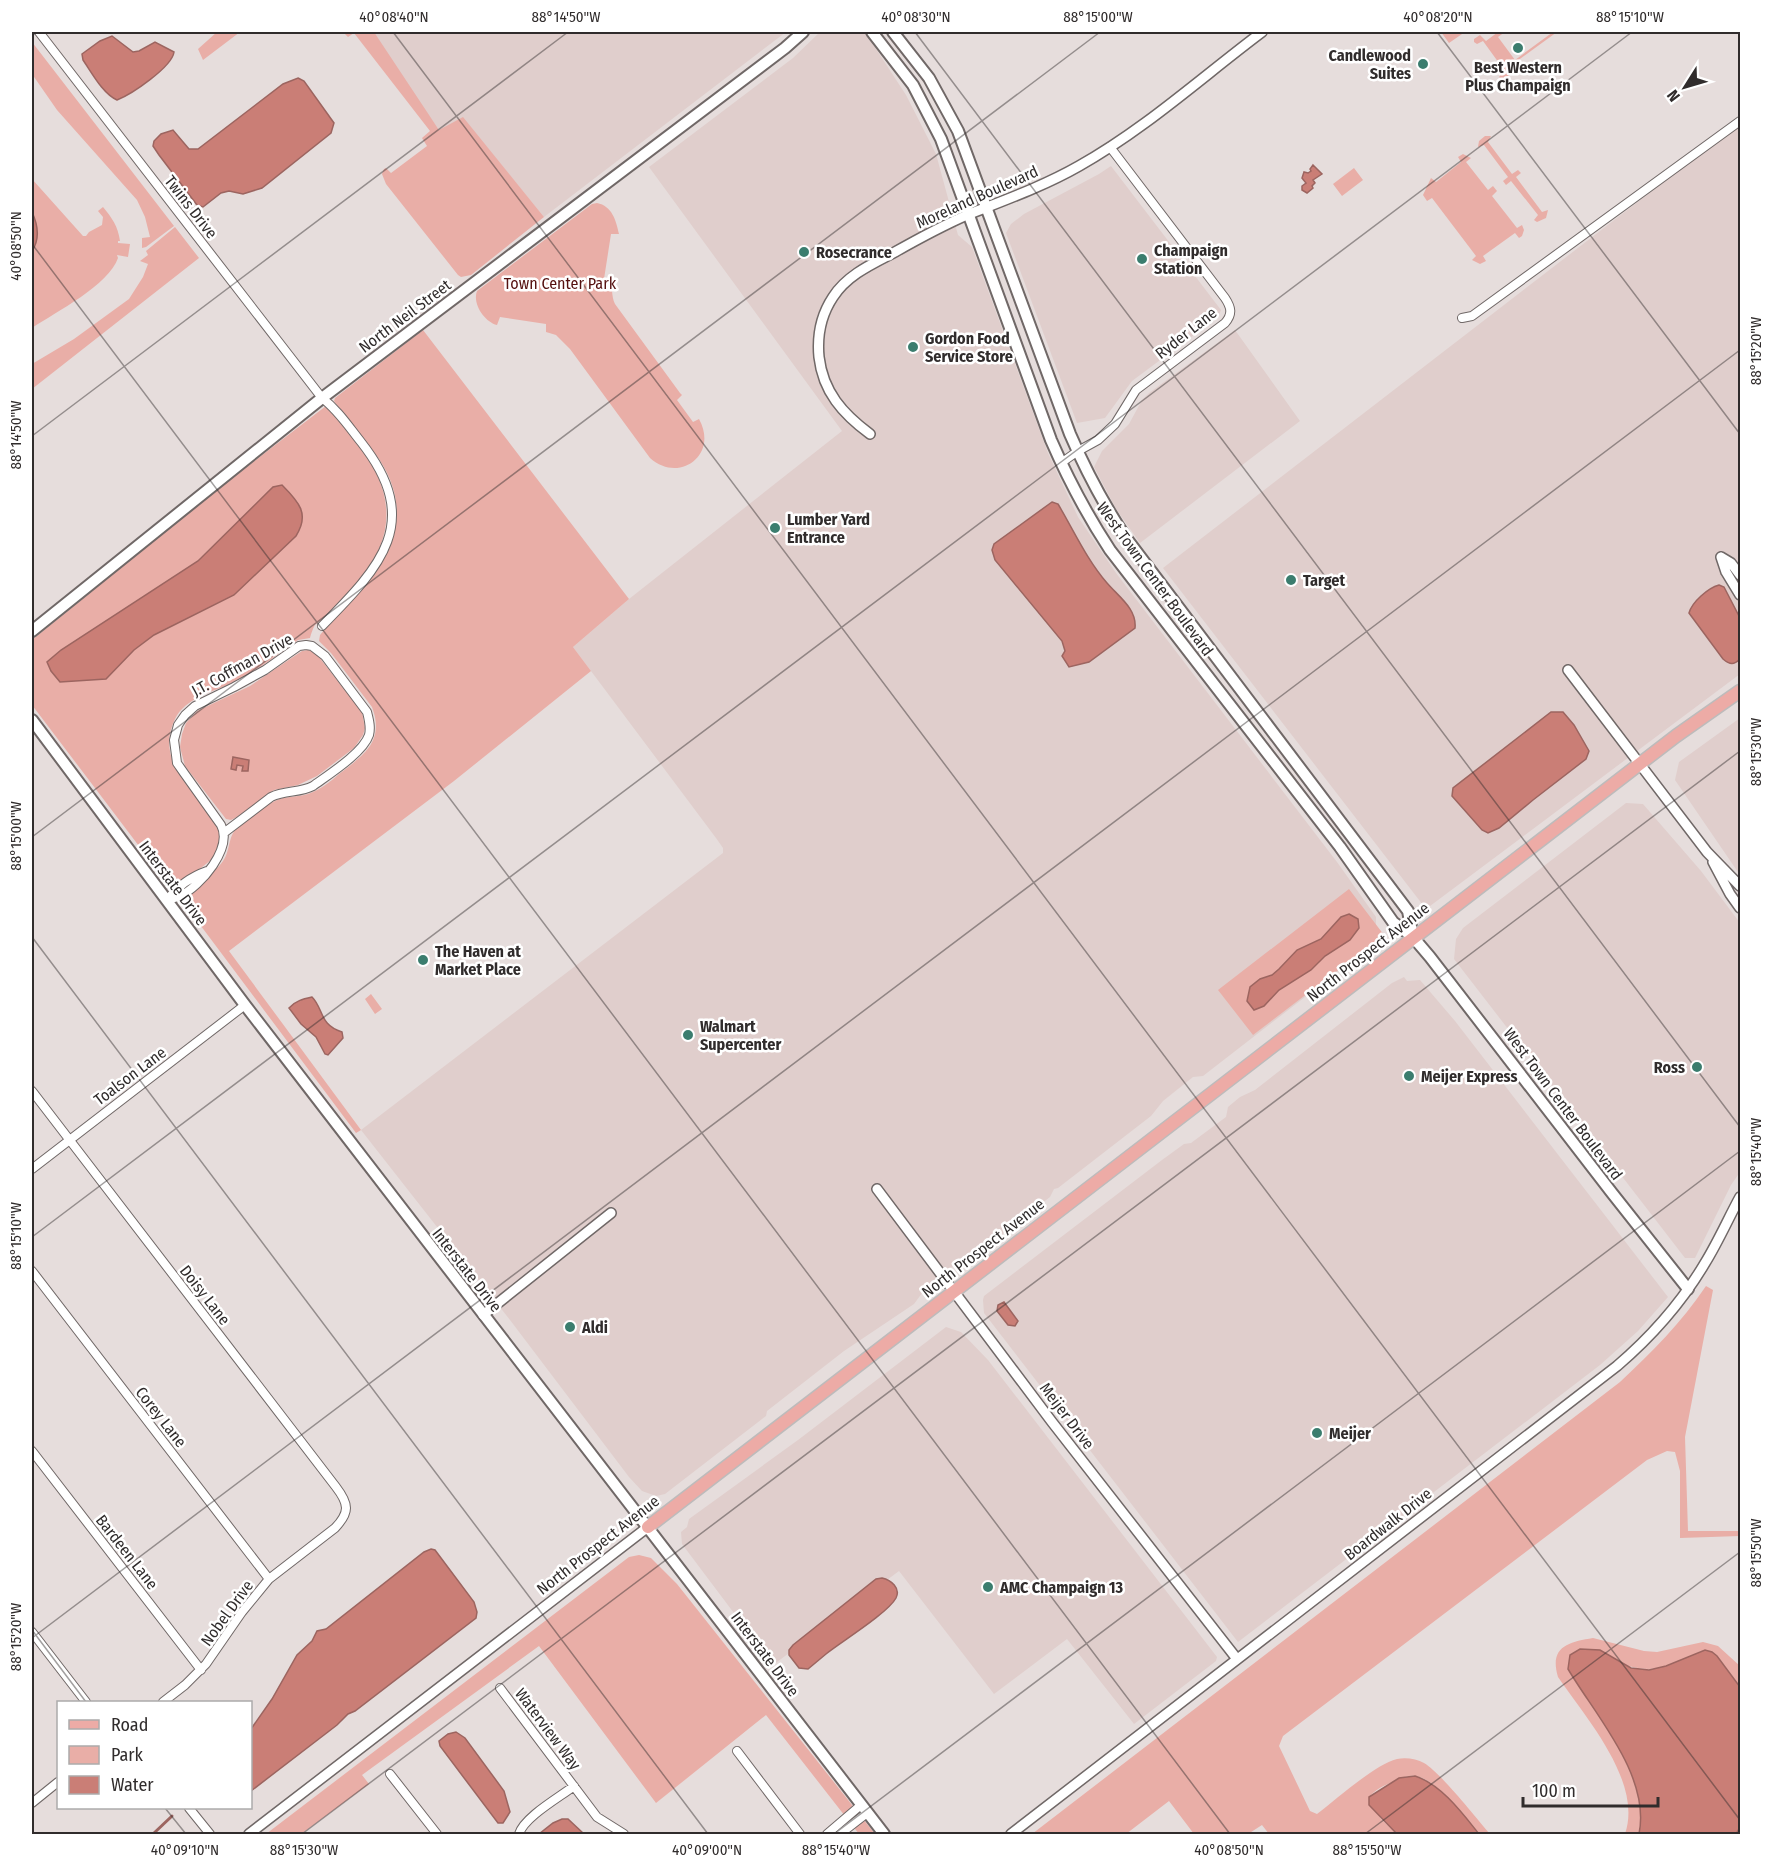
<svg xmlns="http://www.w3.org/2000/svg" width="1772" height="1866" viewBox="0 0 1772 1866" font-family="'Fira Sans Condensed',sans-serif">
<rect width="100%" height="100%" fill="#e6dddc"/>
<path fill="#e0cecc" d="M368 32H786L544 217 463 118 440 131Z
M820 32H865L906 95 936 154 958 235 972 247 1048 453 1078 517 1116 573 1337 862 1376 917V937L1367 949 1203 1076 1193 1077 1163 1101 1151 1116 1058 1188 1054 1189 1050 1197 970 1259 958 1262 928 1285 914 1304 844 1351 767 1411 766 1416 665 1494 656 1496 642 1491 629 1477 510 1320 361 1130 723 853V848L716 838 573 647 629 599 842 431 649 167 793 58Z
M1740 123V674L1426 909 1163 568Z
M1111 166 1221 310 1218 317 1132 381 1105 418 1077 423 1006 233 1011 224 1024 214 1099 174Z
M1235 330 1300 421 1140 543 1116 509 1094 467 1102 451 1129 424 1142 400 1149 393Z
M1740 718V875L1675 780 1679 762Z
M1626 803 1643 804 1701 871 1740 923V1172L1731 1185 1695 1258H1685L1454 959 1456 939 1463 928Z
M1404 977 1407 981 1420 980 1455 1021 1668 1297 1638 1331 1600 1365 1238 1642 984 1313 983 1300 984 1296 1162 1160 1184 1144 1191 1143 1226 1117 1228 1107 1240 1097 1255 1090 1392 983Z
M946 1327 961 1332 988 1360 1217 1657 1216 1661 1134 1724 1067 1639 994 1694 899 1571 773 1665 682 1544 681 1532 687 1527 689 1519 798 1440Z"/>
<path fill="#e9aea7" d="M217 32H240L203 60 198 49Z
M343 32H374L439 130 463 117 544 217 471 275 461 277 458 275 386 184 382 174 384 169 386 168 391 173 427 146 422 138 430 131 354 33 348 37Z
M1441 32H1465L1449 43Z
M1498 32H1505L1498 37 1515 60 1553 32H1557L1506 69 1510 75 1504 80 1499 77 1504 70 1483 41 1477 44 1474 42V39L1480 35 1486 41Z
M32 42 174 226 146 247 142 248V238L150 237 145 217 137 200 57 110 32 74Z
M1485 136H1491L1488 142 1512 174 1518 170 1521 173 1516 177 1542 212 1548 210 1546 218 1537 222 1534 220 1538 215 1511 181 1506 185 1503 181 1508 177 1484 145 1478 147 1479 141Z
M1463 154 1471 158 1466 162 1488 190 1493 186 1497 191 1492 196 1517 228 1522 225 1524 230 1522 236 1519 238 1515 233 1483 256 1486 261 1480 264 1472 260 1476 256 1432 198 1427 201 1423 195 1431 178 1436 182 1461 162 1458 157Z
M1354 168 1363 180 1342 196 1333 184Z
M32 179 83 236H86L89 232 102 225 103 217 98 211 103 207C112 218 118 226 120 241H118V243L130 244 128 257 117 255 118 258C109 285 56 312 32 328Z
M597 203C612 206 616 220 619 234H611L604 279 610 280C613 287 611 296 615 304L680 393 682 395 677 400 693 422 699 419C719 455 679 484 650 458L570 349 556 335 546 332V324L500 317 497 325C485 322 472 304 477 291L592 204Z
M175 227 199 258 32 389V364L74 339 129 299 143 277 148 264 140 261 148 255 146 251Z
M423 330 629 599 573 647 591 671 454 781 229 951 361 1130 356 1133 183 902C187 888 214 875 223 861 230 851 228 839 235 830 248 820 261 807 277 800 286 796 298 797 308 794 320 790 330 782 339 774 364 755 385 741 372 707L331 653 319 641 320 635 325 629C372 582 425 528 379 459 365 439 347 422 334 401L335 398Z
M326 406C338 415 346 428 356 440 392 488 399 530 361 579 350 592 339 606 326 616 323 619 318 622 315 625 313 628 311 634 310 638L298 640C285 648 273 659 260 667 251 672 242 678 232 683 213 692 185 698 175 719 146 779 236 809 218 850 213 861 200 868 191 875 183 880 177 888 167 883L32 705V640L205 499Z
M308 650 314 652 319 657 362 712 365 728 363 735 354 748 317 776 298 785 274 790 237 817 231 820 226 819 185 766 180 747 182 734 186 723 197 711 250 686 302 651Z
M1349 889 1384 935 1253 1035 1218 990Z
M371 994 382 1009 375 1014 365 999Z
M1706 1286 1713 1290 1685 1437 1688 1531H1740V1536L1680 1538V1471L1675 1452 1667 1451 1647 1460 1283 1736 1279 1746 1310 1811 1317 1814C1337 1799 1374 1765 1397 1759 1406 1757 1417 1759 1424 1763 1442 1774 1475 1817 1490 1834H1479C1466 1818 1436 1778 1415 1776 1407 1775 1399 1779 1393 1782 1384 1785 1375 1790 1369 1797L1381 1819 1397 1834H1269L1262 1825 1248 1834H1194L1169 1801 1126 1834H1032L1620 1382C1652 1352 1681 1323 1706 1286Z
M639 1555 651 1558 677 1584 875 1834H859L766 1715 656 1803 539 1646 362 1775 369 1784 301 1834H266L629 1557Z
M1593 1638 1644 1651 1657 1652 1703 1642 1718 1646 1740 1666V1687L1717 1656 1701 1651C1673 1668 1647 1676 1616 1661L1576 1682C1605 1720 1650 1785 1639 1834H1625C1643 1782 1586 1718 1558 1677 1549 1647 1568 1642 1593 1638Z"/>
<path fill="#ca7e76" stroke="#9c6560" stroke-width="1.5" d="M112 36 133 52 139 51 155 42 174 52C172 67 132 94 117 100 103 94 92 73 83 60L82 54 100 41Z
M298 78 304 81 334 123 331 133 262 188 243 194 229 191 221 193 203 207 197 205 159 155 153 146 154 141 161 134 173 130 189 149H198L283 84Z
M1313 165 1322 174 1313 180 1315 183 1312 186 1313 188 1307 193 1302 190V186L1306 183 1302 178 1304 172 1308 173 1311 171 1310 169Z
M32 212C38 225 40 239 32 251Z
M282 485C299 502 310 514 296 536L234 595 154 635 134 650 106 679 60 682 51 671 47 662 61 650 198 561 273 487Z
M1052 502 1058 504C1074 531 1087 560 1107 583 1119 597 1137 609 1135 628L1089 662 1069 667 1062 656 1065 651 1062 641 995 560 992 550 994 544Z
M1719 585 1724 587 1740 618V659C1734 665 1730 665 1723 659L1689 613C1692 602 1708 588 1719 585Z
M1551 712H1563L1574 725 1589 751 1586 759 1533 800 1499 828 1488 833 1482 830 1452 796 1453 788Z
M233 757 249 760 248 771H242L243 766 237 765 236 770 231 769Z
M1349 914 1358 919 1359 928 1350 940 1325 956 1311 970 1279 990 1264 1006 1254 1010 1247 1001 1250 987 1260 979 1272 975 1279 969 1297 950 1321 939 1341 917Z
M312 997C324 1009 319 1025 342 1032L343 1038 328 1055 325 1054 316 1037 301 1024 289 1008C295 1001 303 999 312 997Z
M1004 1302 1018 1321 1015 1326 1008 1325 997 1311 998 1305Z
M431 1549 435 1550 474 1602 477 1612 476 1618 355 1711 348 1714 337 1725 251 1791V1729L272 1699 297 1655 312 1641 317 1631 326 1629 424 1552Z
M882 1578C891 1580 901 1588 896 1598 888 1613 841 1642 826 1654 820 1659 814 1664 808 1669L799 1668 789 1655V1650L793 1645 876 1579Z
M1580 1649 1600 1650 1631 1668 1649 1670 1666 1666 1705 1650 1712 1652 1717 1656 1740 1687V1827L1736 1834H1639C1651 1776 1595 1715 1568 1669L1570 1655Z
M456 1732 465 1738 504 1791 510 1812 503 1823H498L440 1746 439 1741 448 1734Z
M1415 1776C1441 1784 1463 1814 1479 1834H1397L1369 1805V1797L1399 1778Z
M562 1819H568L584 1834H539L553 1823Z"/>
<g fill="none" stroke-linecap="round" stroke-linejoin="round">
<path stroke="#9c6560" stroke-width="3" d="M153 1834 172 1816"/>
<g stroke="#706867" stroke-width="10">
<path id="minor" d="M39 32 322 398C338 410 349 427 361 442 424 522 381 566 322 626
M1462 318 1472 316 1740 121
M1061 463 1078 451 1098 440 1115 424 1136 390 1225 323C1233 314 1231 307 1225 298L1110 147
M167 900C171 899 176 898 180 896 201 886 233 848 221 825L184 773 177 763 176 755 174 740 178 725 185 715 195 706 234 687 265 670 299 646 306 645 312 646 325 656 367 712C369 720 371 727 369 735 363 753 328 775 313 786 300 793 285 790 271 797L225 832
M167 900C178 886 190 877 207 871
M32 1091 336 1487C349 1504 350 1512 335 1528L269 1579 242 1612 206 1664 185 1685 163 1702
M32 1169 245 1005
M32 1271 269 1579
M32 1451 201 1670
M32 1632 86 1702
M500 1688 597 1817 624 1834
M737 1751 800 1834
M390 1774 437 1834
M32 1803 58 1782
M189 1808 210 1834
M519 1834C524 1817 560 1797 574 1786
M827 1834 861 1805
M840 1834 867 1813"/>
</g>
<g stroke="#706867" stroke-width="12">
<path id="tertiary" d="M870 434C843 414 823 392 819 357 817 336 821 315 833 297 847 275 872 264 895 252 918 239 942 226 967 215 1005 200 1044 186 1079 166 1145 129 1202 77 1262 32
M1721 557 1726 572 1740 595
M1721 557 1731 563 1740 575
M1568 670 1707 852 1740 886
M1713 862 1730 894 1740 908
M877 1189 1052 1422 1237 1659
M483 1315 611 1213
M249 1834 648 1527
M1011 1834 1617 1366C1652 1336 1682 1302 1705 1263 1718 1242 1728 1219 1740 1197"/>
</g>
<g stroke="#706867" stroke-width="14">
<path id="secondary" d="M872 32 913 85 941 139 1051 440C1068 479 1087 515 1110 550L1340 847 1393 922 1413 937 1430 957 1612 1193 1688 1289
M893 32 929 78 958 131 1070 434C1086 471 1104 505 1126 538L1408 911 1413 937
M32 631 322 398 785 48 803 32
M32 720 245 1005 884 1834"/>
</g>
<g stroke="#bdbbbb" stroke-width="15">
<path id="primary" d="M648 1527 1676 736 1740 691"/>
</g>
<use href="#minor" stroke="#fff" stroke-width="8"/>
<use href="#tertiary" stroke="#fff" stroke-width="9"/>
<use href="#secondary" stroke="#fff" stroke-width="10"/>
<use href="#primary" stroke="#edaba6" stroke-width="12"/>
</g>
<path fill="none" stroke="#302c2c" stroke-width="1.5" stroke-opacity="0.45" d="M393 32 1740 1820M915 32 1740 1127M1437 32 1740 434M32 36 37 32M32 244 1230 1834M32 436 568 32M32 837 1100 32M32 937 708 1834M32 1237 1632 32M32 1630 86 1702M32 1638 1740 350M165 1808 186 1834M302 1834 1740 751M834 1834 1740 1151M1365 1834 1740 1552"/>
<g fill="#3b7d6e" stroke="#fff" stroke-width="2">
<circle cx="1518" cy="48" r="6"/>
<circle cx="1423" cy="64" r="6"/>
<circle cx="804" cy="252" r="6"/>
<circle cx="1142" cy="259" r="6"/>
<circle cx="913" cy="347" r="6"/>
<circle cx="775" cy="528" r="6"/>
<circle cx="1291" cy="580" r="6"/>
<circle cx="423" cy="960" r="6"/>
<circle cx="688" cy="1035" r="6"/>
<circle cx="1697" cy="1067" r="6"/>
<circle cx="1409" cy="1076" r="6"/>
<circle cx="570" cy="1327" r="6"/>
<circle cx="1317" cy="1433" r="6"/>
<circle cx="988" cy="1587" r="6"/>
</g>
<g text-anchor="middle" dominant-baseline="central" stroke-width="5" stroke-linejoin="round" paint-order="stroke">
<g font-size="16" font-weight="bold" fill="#302c2c" stroke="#fff" text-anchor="start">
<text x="1411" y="55" text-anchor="end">Candlewood<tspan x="1411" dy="18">Suites</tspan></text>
<text x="1518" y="67" text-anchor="middle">Best Western<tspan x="1518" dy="18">Plus Champaign</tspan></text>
<text x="1154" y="250">Champaign<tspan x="1154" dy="18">Station</tspan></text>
<text x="816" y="252">Rosecrance</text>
<text x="925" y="338">Gordon Food<tspan x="925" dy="18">Service Store</tspan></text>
<text x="787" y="519">Lumber Yard<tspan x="787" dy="18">Entrance</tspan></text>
<text x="1303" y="580">Target</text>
<text x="435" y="951">The Haven at<tspan x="435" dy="18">Market Place</tspan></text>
<text x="700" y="1026">Walmart<tspan x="700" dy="18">Supercenter</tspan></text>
<text x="1685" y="1067" text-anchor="end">Ross</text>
<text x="1421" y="1076">Meijer Express</text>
<text x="582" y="1327">Aldi</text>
<text x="1329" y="1433">Meijer</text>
<text x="1000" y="1587">AMC Champaign 13</text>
</g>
<g font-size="16" fill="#302c2c" stroke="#fff">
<text transform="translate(977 197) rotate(-24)">Moreland Boulevard</text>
<text transform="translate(191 207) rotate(52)">Twins Drive</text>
<text transform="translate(405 316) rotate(-37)">North Neil Street</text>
<text transform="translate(1186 333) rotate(-38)">Ryder Lane</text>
<text transform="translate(1155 579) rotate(54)">West Town Center Boulevard</text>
<text transform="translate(242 665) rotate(-29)">J.T. Coffman Drive</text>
<text transform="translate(173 883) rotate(53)">Interstate Drive</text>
<text transform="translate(1368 952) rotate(-38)">North Prospect Avenue</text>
<text transform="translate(130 1076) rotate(-37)">Toalson Lane</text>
<text transform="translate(1563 1104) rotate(53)">West Town Center Boulevard</text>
<text transform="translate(983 1248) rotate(-38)">North Prospect Avenue</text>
<text transform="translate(467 1270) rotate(52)">Interstate Drive</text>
<text transform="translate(205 1295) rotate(52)">Doisy Lane</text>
<text transform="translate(1067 1416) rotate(53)">Meijer Drive</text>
<text transform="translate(161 1417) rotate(52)">Corey Lane</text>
<text transform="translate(1388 1524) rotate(-38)">Boardwalk Drive</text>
<text transform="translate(598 1545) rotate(-38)">North Prospect Avenue</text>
<text transform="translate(127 1552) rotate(52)">Bardeen Lane</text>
<text transform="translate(227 1613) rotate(-54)">Nobel Drive</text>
<text transform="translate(765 1654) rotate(53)">Interstate Drive</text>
<text transform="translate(548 1729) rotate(53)">Waterview Way</text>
</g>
<g font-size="16" fill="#55100f" stroke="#fff">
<text x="560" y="283">Town Center Park</text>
</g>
</g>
<rect width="1772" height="1866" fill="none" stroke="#ffffff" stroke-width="66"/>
<rect x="57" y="1701" width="195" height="108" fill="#ffffff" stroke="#acabab" stroke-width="1.5"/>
<rect x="69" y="1720" width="30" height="9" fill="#edaba6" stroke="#acabab" stroke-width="1.5"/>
<text x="111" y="1731" font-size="18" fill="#302c2c">Road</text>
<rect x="69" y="1746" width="30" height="18" fill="#e9aea7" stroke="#acabab" stroke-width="1.5"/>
<text x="111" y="1761" font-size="18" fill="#302c2c">Park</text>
<rect x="69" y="1776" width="30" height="18" fill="#ca7e76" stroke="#acabab" stroke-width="1.5"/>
<text x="111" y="1791" font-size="18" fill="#302c2c">Water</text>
<g transform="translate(1685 87) rotate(233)" stroke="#ffffff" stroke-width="4.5" paint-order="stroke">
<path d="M0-4.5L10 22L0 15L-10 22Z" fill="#302c2c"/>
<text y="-9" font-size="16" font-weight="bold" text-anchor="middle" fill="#302c2c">N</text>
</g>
<path d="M1523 1797v9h135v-9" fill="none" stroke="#302c2c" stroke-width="3"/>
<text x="1532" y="1797" font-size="18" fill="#302c2c" stroke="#ffffff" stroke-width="4.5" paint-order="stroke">100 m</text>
<rect x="33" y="33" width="1706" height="1800" fill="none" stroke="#302c2c" stroke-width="2"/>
<g font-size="15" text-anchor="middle" fill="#302c2c">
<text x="394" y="22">40°08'40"N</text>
<text x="566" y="22">88°14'50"W</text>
<text x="916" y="22">40°08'30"N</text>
<text x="1098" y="22">88°15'00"W</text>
<text x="1438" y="22">40°08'20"N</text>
<text x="1630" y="22">88°15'10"W</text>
<text transform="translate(16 246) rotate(-90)" y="5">40°08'50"N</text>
<text transform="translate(1756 351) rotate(-90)" y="5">88°15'20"W</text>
<text transform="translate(16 435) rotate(-90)" y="5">88°14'50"W</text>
<text transform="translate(1756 752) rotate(-90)" y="5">88°15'30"W</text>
<text transform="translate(16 836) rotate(-90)" y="5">88°15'00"W</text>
<text transform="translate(1756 1152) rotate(-90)" y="5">88°15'40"W</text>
<text transform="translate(16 1236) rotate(-90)" y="5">88°15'10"W</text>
<text transform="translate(1756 1553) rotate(-90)" y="5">88°15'50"W</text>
<text transform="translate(16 1637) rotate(-90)" y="5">88°15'20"W</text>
<text x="185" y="1855">40°09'10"N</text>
<text x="304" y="1855">88°15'30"W</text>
<text x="707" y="1855">40°09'00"N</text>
<text x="836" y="1855">88°15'40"W</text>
<text x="1229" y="1855">40°08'50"N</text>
<text x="1367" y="1855">88°15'50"W</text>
</g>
</svg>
